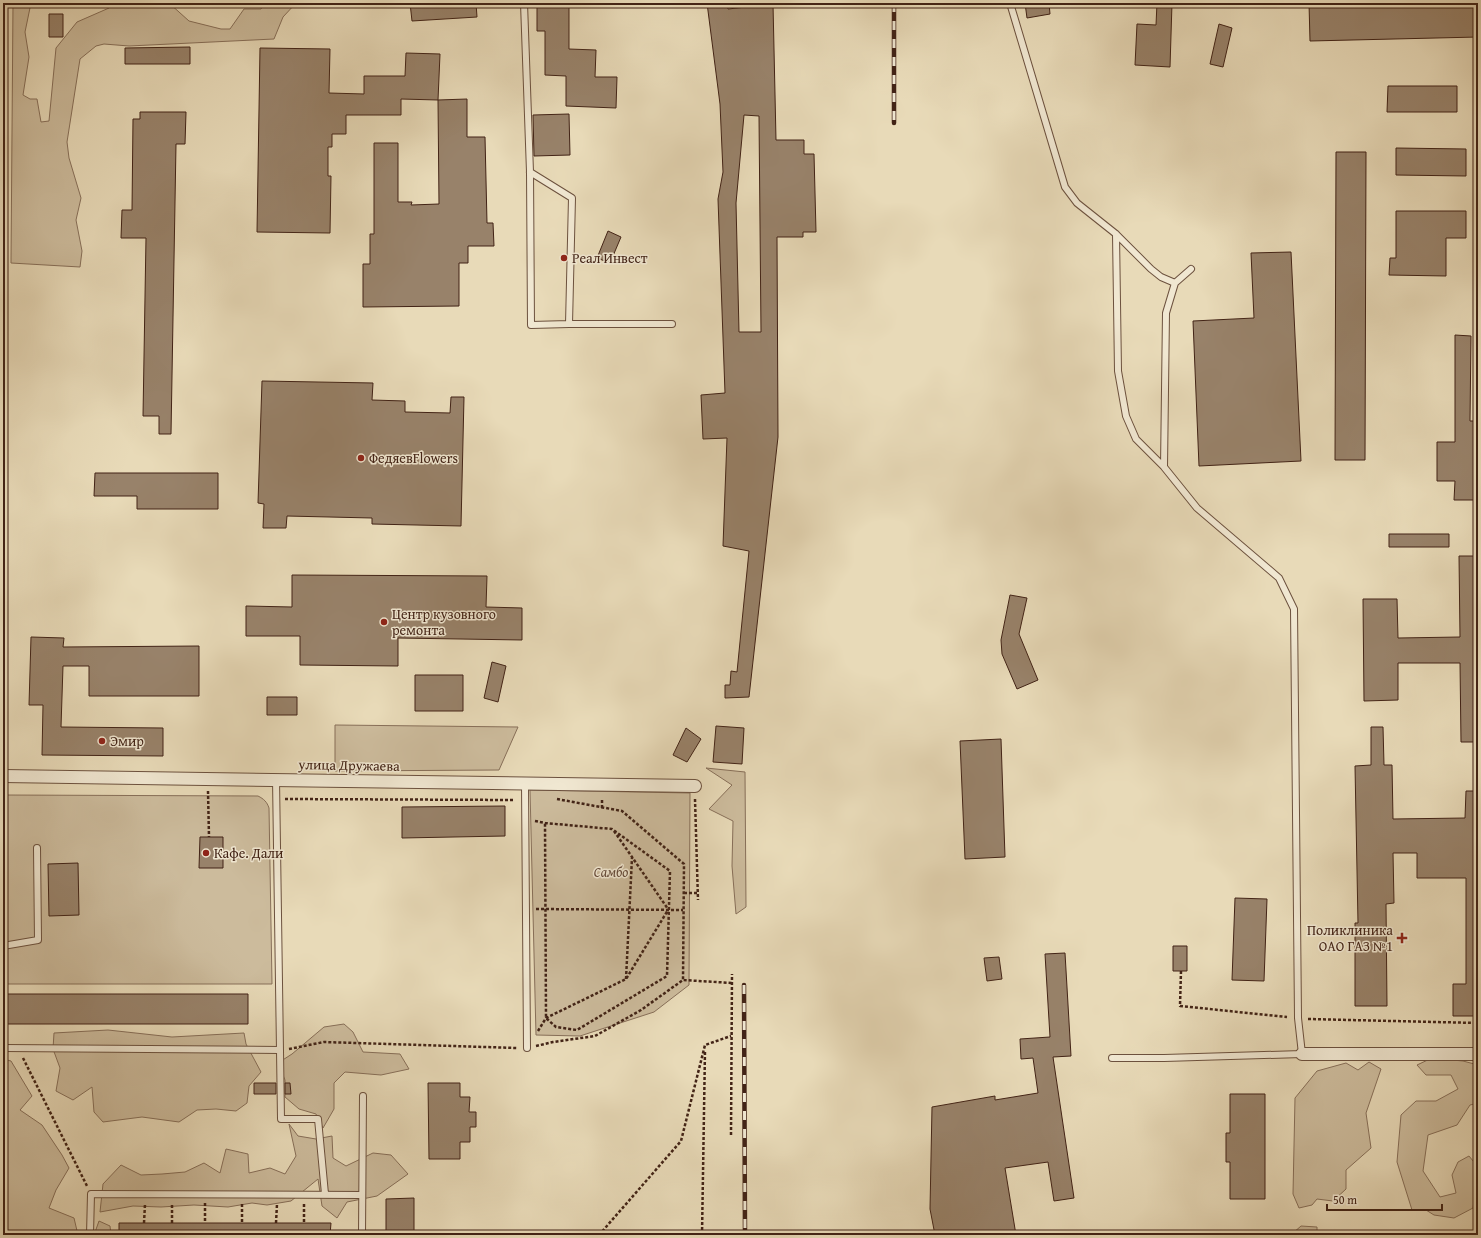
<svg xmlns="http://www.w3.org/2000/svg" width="1481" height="1238" viewBox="0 0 1481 1238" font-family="'Gentium Book Plus',serif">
<rect width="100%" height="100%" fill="#e8dab8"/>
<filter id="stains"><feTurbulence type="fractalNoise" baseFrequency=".005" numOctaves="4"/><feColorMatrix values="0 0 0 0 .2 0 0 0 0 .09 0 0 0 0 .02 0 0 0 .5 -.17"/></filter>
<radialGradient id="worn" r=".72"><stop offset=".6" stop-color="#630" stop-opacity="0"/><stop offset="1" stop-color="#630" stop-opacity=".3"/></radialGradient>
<path fill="#ccbb9c" stroke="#876f59" d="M13 3H31L25 32 29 57 23 95 30 99H37L41 122 49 121 56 48 77 22 109 8 110 3H169L189 21 221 29H230L244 9H261L264 3H296L283 17 274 39 129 46 104 44 96 46 80 59 67 142 69 158 81 198 76 220 82 251 80 267 11 263Z
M335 725 518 727 499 770 335 771Z
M706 768 745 772 746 907 736 914 732 866 733 821 709 809 732 785Z
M530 790 690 793 689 985 654 1012 580 1036 536 1035Z
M3 795 258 796C264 799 267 802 269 808L272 984H3Z
M344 1024 353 1032 363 1052 400 1054 409 1069 381 1075 345 1072 334 1083V1109L323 1128 316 1114 299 1109 285 1097V1080L278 1063 292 1054 324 1027Z
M108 1030 172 1037 244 1033 246 1044 261 1072 249 1086 247 1103 236 1111 216 1109 197 1110 179 1122 142 1117 103 1122 94 1112 92 1087 73 1100 56 1091 60 1068 53 1049 54 1033Z
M1432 1058 1463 1061 1478 1065V1103L1470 1105 1457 1125 1428 1135 1423 1171 1440 1197 1456 1193 1452 1175 1458 1162 1469 1156 1478 1167 1473 1208 1454 1218 1434 1215 1426 1210H1412L1397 1162 1401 1115 1416 1101H1436L1458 1089 1451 1075H1426L1417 1065Z
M3 1059 11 1061 32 1096 20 1110 42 1125 62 1155 69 1168 56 1190 49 1208 74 1218 78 1235H3Z
M1369 1062 1381 1069 1366 1113 1371 1148 1346 1170V1189L1333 1201 1317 1199 1312 1205 1299 1208 1293 1194 1295 1098 1317 1071 1346 1063 1358 1070Z
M289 1124 298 1136 316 1139 332 1136 333 1158 346 1166 373 1153 391 1155 408 1174 377 1196 347 1202 337 1218 322 1206 318 1179 291 1201 267 1205 252 1203 228 1207 194 1205 161 1207 133 1206 100 1212 103 1184 121 1165 141 1175 162 1174 185 1172 204 1163 220 1173 226 1149 248 1154 249 1173 270 1168 285 1174 296 1156Z
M99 1221 110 1226 111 1235H94Z
M1301 1226 1317 1227V1235H1293V1233Z"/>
<path fill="#98826a" stroke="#422316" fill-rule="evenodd" d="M410 3H476L477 17 412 21Z
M537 3H569V49L596 50 595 77H617L616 108 566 106V76L545 75V31H537Z
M707 3H727L728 9 773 4 776 140H804V154H814L816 232H803V237H777L778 437 749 697 725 698V685H730L731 671 737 672 749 551 723 546 727 438 703 439 701 395 725 393 718 199 723 172 720 104ZM744 115 759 116 761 332H739L736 203Z
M1025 3H1049L1050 14 1027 18Z
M1157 3H1172L1170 67 1135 65 1137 24 1156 25Z
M1309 3H1478V37L1310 41Z
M49 14H63V37H49Z
M1219 24 1232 28 1223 67 1210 64Z
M190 47V64H125V48Z
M260 48 330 49 329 93 364 94V76H405L406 53 440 54 438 100 401 99V115H346V134H332V147H328V176H331L330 233 257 232Z
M1388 86H1457V112H1387Z
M467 99V137H485L487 223H493L494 246H468V263H459V306L363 307V264H370V234H374V143H398V202H412L411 205 439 204 438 100Z
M140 112H186L185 144H176L171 434H159V416H143L146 238H121L122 210H132L133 119H140Z
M569 114 570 155 534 156 533 115Z
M1396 148 1466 149V176L1396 175Z
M1336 152H1366L1365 460H1335Z
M1396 211H1466V238H1446V276L1389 275 1390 258H1396Z
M608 231 621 237 610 263 597 258Z
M1291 252 1301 461 1199 466 1193 321 1254 318 1251 253Z
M1455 335 1471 336 1470 421H1478L1477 500H1454L1455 481H1437V442H1455Z
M262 381 373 383 372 400 405 401V412L450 413 451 397H464L461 526 372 524V518L287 516 286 528H263L264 504 258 503Z
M95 473H218V509H137V496H94Z
M1389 534H1449V547H1389Z
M1459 556H1478V742H1461L1460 663H1398V700L1364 701 1363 599H1397L1398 638 1460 637Z
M292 575 487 576 486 607 522 608V640L398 638V666L300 665V636H246V606L292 607Z
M1010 595 1027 598 1019 634 1038 680 1017 689 1002 654 1001 640Z
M31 637 64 638 63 647 199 646V696H89V666H63L61 727 163 728V756L42 755 43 705H29Z
M492 662 506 666 498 702 484 698Z
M415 675H463V711H415Z
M267 697H297V715H267Z
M716 726 744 728 742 764 713 762Z
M1371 727H1383L1384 765H1392L1393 819 1465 818 1466 791H1478V1016H1453V984H1466V878H1417V853H1393L1394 903 1386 904 1387 1006H1355V923H1358L1355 766 1371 765Z
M686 728 701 739 687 762 673 755Z
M1001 739 1005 857 965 859 960 741Z
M505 806V836L402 838V807Z
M200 837H223V868H199Z
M78 863 79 915 49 916 48 864Z
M1235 898 1267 899 1264 981 1232 980Z
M1173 946H1187V971H1173Z
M1065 953 1071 1056 1053 1057 1074 1198 1054 1201 1048 1162 1005 1168 1016 1235H935L930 1209 932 1107 995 1096V1100L1038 1093 1033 1058 1021 1059 1020 1039 1050 1037 1045 954Z
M999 957 1002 979 987 981 984 958Z
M3 994H248V1024H3Z
M254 1083H276V1094H254Z
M285 1083H290L291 1094H285Z
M428 1083H460V1097H470L469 1112H476V1127H470V1142H460V1159H429Z
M1230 1094H1265V1199H1230V1162H1226V1133H1230Z
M414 1198V1235H386V1199Z
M119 1223H331L330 1235H119Z"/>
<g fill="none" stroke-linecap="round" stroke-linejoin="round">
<g stroke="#6c513e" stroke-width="8">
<path id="lane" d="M524 3 530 172 531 325 569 324 572 198 530 172
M1010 3 1065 187 1077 203 1116 234 1151 269 1161 277 1175 283
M1116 234 1118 371 1126 416 1136 439 1164 467
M569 324H672
M276 779 281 1119H318L325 1194
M525 784 527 1048
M3 946 38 940 37 848
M3 1048 280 1050
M1112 1058H1164L1302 1054 1298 1018 1294 609 1279 578 1197 508 1164 467 1166 313 1175 283 1191 269
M90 1235 91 1194 362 1195
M362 1235 363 1096"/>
</g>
<g stroke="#6c513e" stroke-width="14">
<path id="street" d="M3 776 695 786
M1302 1054H1478"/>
</g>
<path stroke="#422316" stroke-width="2.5" stroke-dasharray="3 2" stroke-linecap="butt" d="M208 791 209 837
M285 799 514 800
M557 799 622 811 684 864 683 980
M695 799 698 900
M602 808V798
M535 821 545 823 612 829 670 871 667 976 577 1030 556 1027 546 1018 545 823
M614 831 668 909
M684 893H698
M536 909 683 910
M1181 971 1180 1006 1287 1017
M626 979 632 858
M1308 1019 1478 1023
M538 1031 546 1018 626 979 668 910
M536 1046 553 1042 595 1036 641 1010 683 980 732 983
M289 1049 324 1042 517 1048
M23 1058 87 1186
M731 1135 732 974
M205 1203V1223
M242 1204V1223
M304 1204V1223
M144 1223 145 1204
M172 1223V1204
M276 1223 277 1204
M599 1235 681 1141 705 1045 731 1036
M702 1235 705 1050"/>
<use href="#lane" stroke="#f0e7d1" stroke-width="6"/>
<use href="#street" stroke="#f0e7d1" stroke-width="12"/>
<g stroke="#422316" stroke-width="4.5">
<path id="rail" d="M894 3V123
M744 985 745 1235"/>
</g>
<use href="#rail" stroke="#f0e7d1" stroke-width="3" stroke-dasharray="9" stroke-linecap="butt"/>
</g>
<g fill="#8f2418" stroke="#f0e7d1" stroke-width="1.5">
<circle cx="564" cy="258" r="4"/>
<circle cx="361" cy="458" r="4"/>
<circle cx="384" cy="622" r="4"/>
<circle cx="102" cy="741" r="4"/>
<circle cx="206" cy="853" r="4"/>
<path d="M1400 932h4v4h4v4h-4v4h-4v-4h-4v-4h4z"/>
</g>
<g text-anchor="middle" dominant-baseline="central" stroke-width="3" stroke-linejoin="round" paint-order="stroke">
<g font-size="14" fill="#422316" stroke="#f0e7d1" text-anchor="start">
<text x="572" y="258">Реал Инвест</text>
<text x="369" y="458">ФедяевFlowers</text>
<text x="392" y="614">Центр кузовного<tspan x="392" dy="16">ремонта</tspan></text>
<text x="110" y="741">Эмир</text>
<text x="214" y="853">Кафе. Дали</text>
<text x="1393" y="930" text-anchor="end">Поликлиника<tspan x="1393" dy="16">ОАО ГАЗ №1</tspan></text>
</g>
<g font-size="14" fill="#422316" stroke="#f0e7d1">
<text transform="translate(349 765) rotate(1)">улица Дружаева</text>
</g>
<g font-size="14" font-style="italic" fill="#644938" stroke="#f0e7d1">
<text x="611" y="872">Самбо</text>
</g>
</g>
<rect width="1481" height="1238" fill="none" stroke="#e8dab8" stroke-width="16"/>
<rect x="4" y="4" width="1473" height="1230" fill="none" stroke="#422316" stroke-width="2"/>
<rect x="8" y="8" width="1465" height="1222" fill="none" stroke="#422316"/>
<path d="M1327 1204v6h115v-6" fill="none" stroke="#422316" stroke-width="2"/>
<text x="1333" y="1204" font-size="12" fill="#422316" stroke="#f0e7d1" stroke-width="3" paint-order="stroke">50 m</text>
<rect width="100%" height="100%" filter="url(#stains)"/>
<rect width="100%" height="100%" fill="url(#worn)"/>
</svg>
